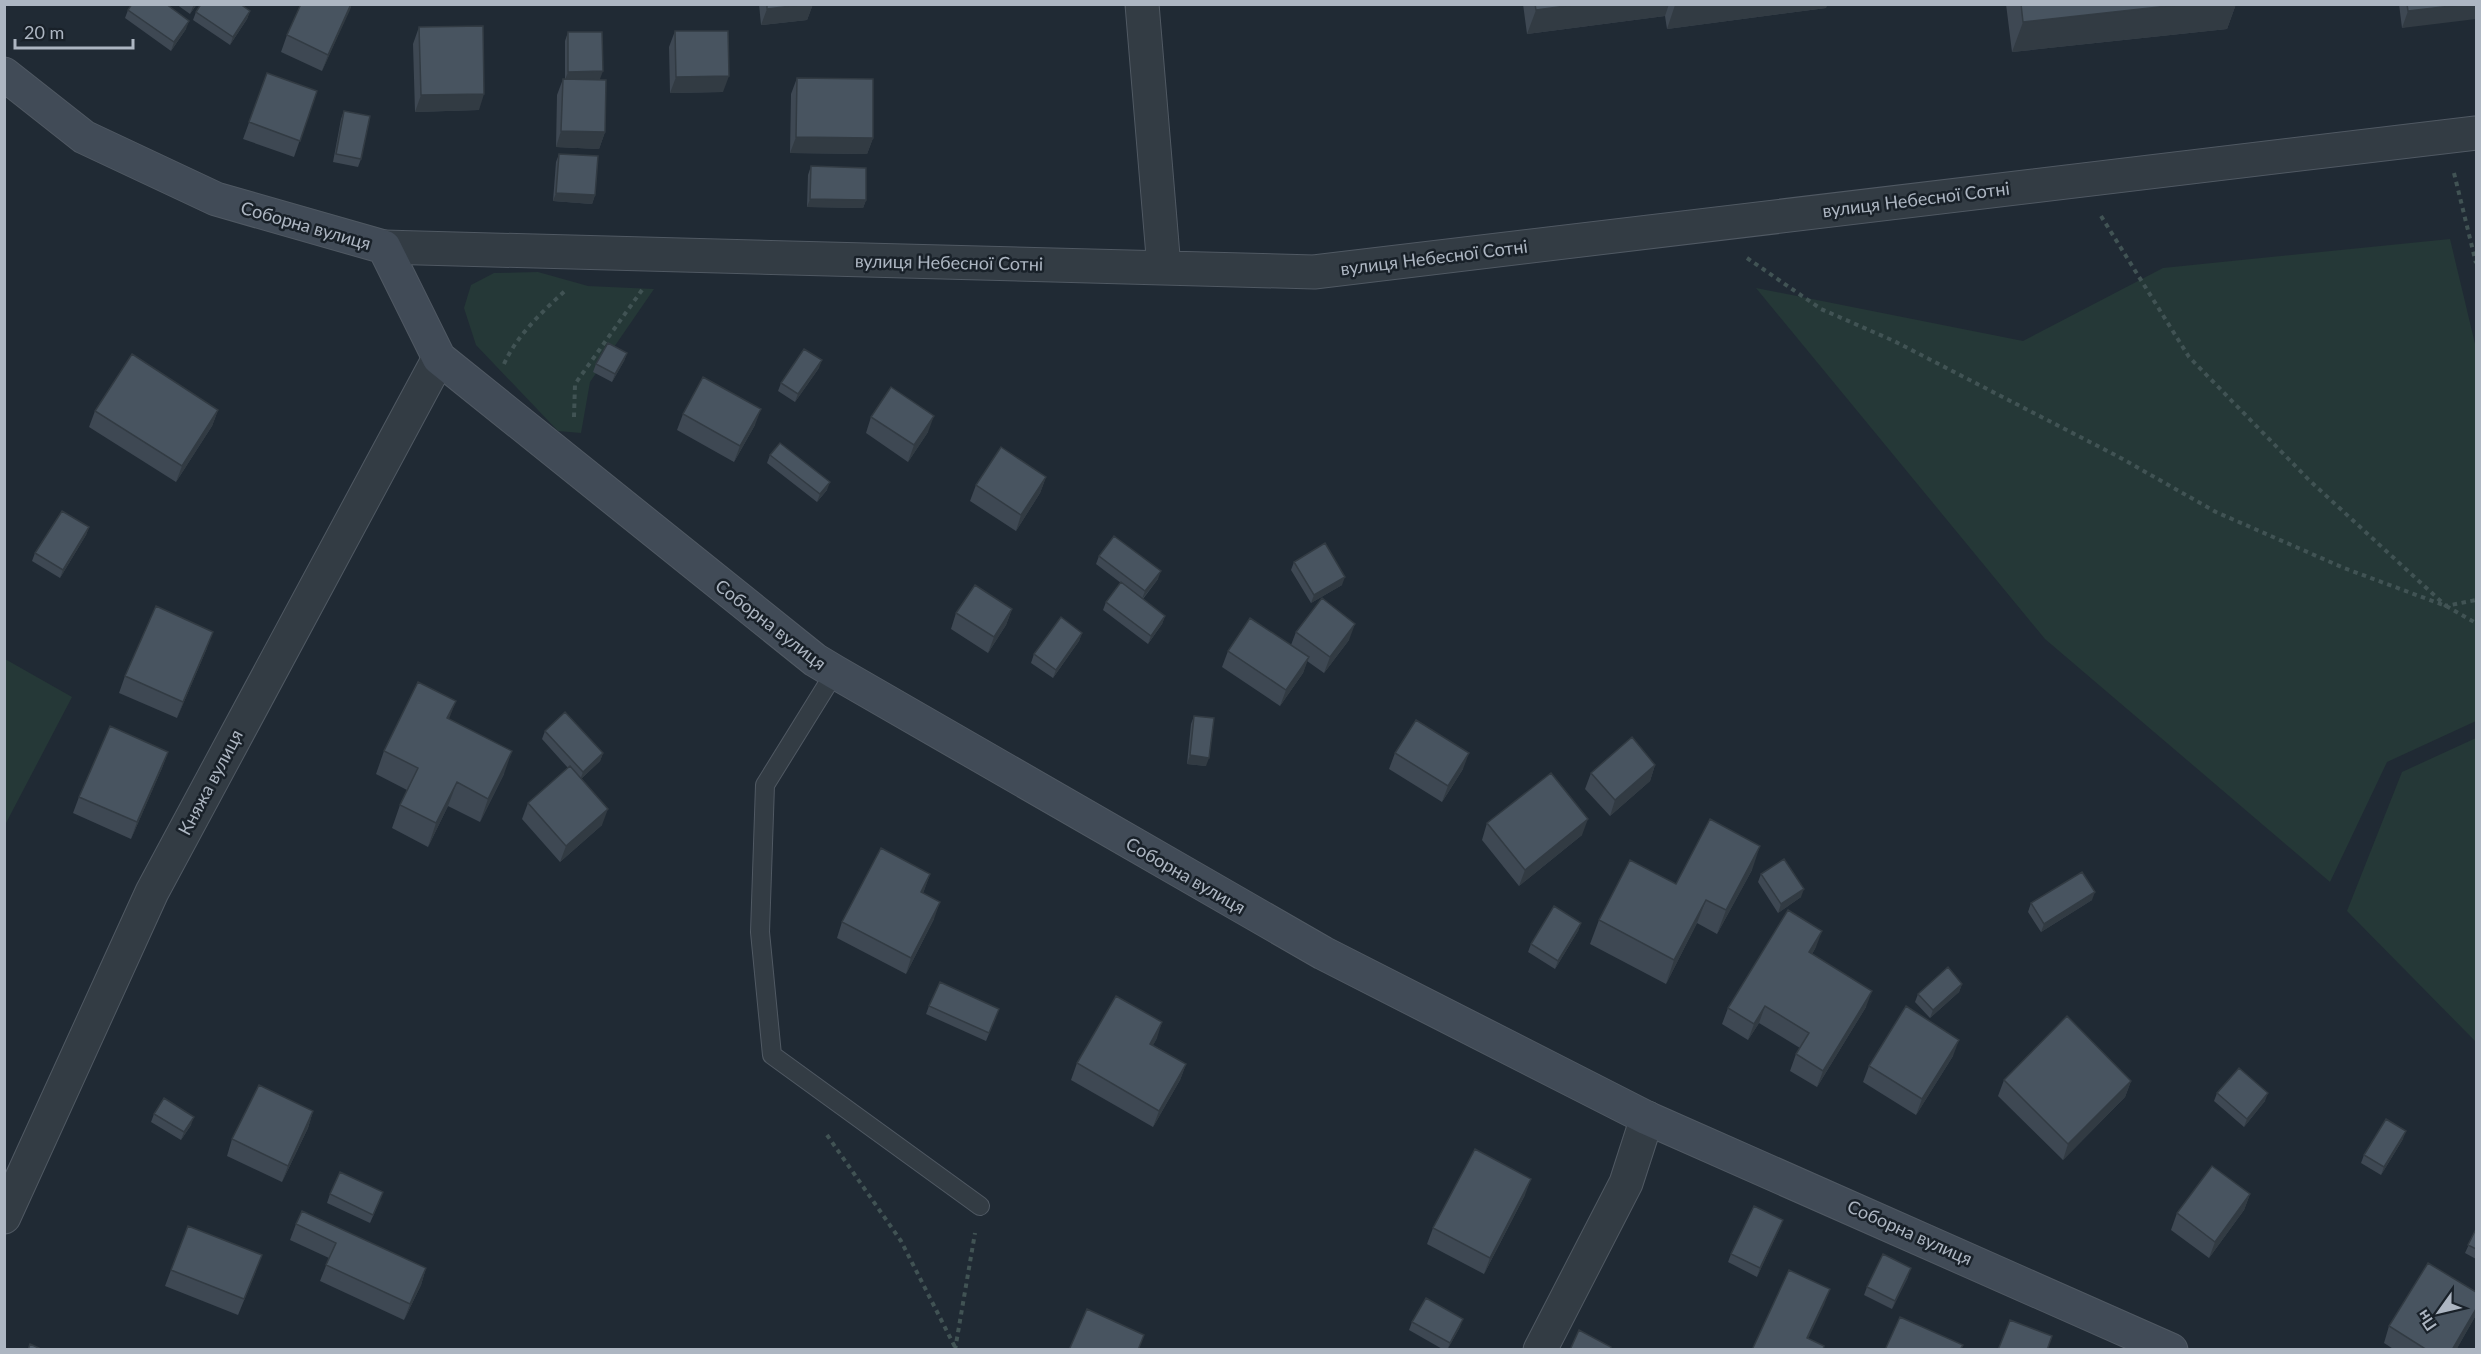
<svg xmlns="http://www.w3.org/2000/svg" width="2481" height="1354" viewBox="0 0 2481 1354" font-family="Lato,sans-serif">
<rect width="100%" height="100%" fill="#202a34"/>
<path fill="#253837" d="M2450 239 2476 348V721L2387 762 2330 882 2045 639 1756 288 2023 341 2163 268Z
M538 272 588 286 654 289 590 382 581 433 558 431 476 345 464 308 471 285 494 273Z
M5 659 72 697 5 825Z
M2476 738V1042L2347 911 2402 772Z"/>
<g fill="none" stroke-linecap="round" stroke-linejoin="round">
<g stroke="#505963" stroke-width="20">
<path id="service" d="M835 672 765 785 760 932 772 1055 980 1206"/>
</g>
<g stroke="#505963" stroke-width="35">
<path id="minor" d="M1142 4 1164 268
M384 247 1314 272 2476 133
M4 1217 152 892 439 358
M1540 1350 1626 1183 1647 1118"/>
</g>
<g stroke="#505963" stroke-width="35">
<path id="secondary" d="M4 74 84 137 216 199 384 247 439 358 815 660 835 672 1323 953 1647 1118 2171 1350"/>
</g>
<path stroke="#415354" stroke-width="4" stroke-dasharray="4.5 4.5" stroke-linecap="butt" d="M2454 173 2476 263
M2101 216 2189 357 2309 480 2446 606 2476 600
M1747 258 1821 309 1894 341 2119 457 2216 512 2344 568 2446 606 2476 623
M504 364C517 335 543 311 566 290
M574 417 575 384 642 290
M827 1135 901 1241 955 1347
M955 1350 975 1233"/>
<use href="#service" stroke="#333c44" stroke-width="18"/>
<use href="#minor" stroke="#333c44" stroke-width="33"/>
<use href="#secondary" stroke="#414b57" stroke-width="33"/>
</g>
<path fill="#3e4853" d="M176 4H197L190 14Z
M301 4H352L322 71 281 52 287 35Z
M759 4H813L807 20 761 25Z
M1523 4H1827L1826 8 1667 29 1665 16 1527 34Z
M2006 4H2236L2227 29 2012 52Z
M2399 4H2476L2402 28Z
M128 10 186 29 171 51 125 18Z
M250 11 247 19 230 45 193 20 196 12Z
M419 27 479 110 415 112 413 44Z
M675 31 723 92 670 93 669 47Z
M568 32 600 79 605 132 599 149 556 147 557 95 563 79H565V41Z
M267 73 317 91 294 157 243 139Z
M797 78 873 138 867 154 790 153 791 94Z
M344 111 361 159 358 167 333 162 341 119Z
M559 154 595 195 592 204 553 201 556 162Z
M811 166 866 200 863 208 807 207 808 175Z
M627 353 624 361 612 382 593 372 596 364Z
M819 368 795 402 778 391 781 383Z
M218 410 212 426 176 482 89 427 95 411Z
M683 414 755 425 734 462 677 430Z
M871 417 928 432 908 462 866 433Z
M770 455 827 490 817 502 767 463Z
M1046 477 1040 493 1016 531 970 501 976 485Z
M89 527 86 535 60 578 32 561 35 553Z
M1099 556 1158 579 1143 599 1165 616 1162 624 1148 644 1103 610 1106 602 1121 583 1096 564Z
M1294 562 1342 585 1311 603 1291 570Z
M1012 609 1006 625 988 653 951 629 956 613Z
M1296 632 1349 640 1324 673 1307 661 1303 673 1280 706 1222 667 1228 651 1291 645Z
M1082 633 1079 641 1053 678 1031 663 1034 654Z
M207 648 177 718 119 693 125 676Z
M1194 716 1206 766 1187 764 1191 724Z
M449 719 504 774 480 822 448 806 428 847 392 828 400 805 407 790 376 774 384 751Z
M545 731 603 753 600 761 581 779 602 825 560 862 522 819 528 803 568 768 542 739Z
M168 752 162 768 131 839 73 813 79 797Z
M1395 753 1463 769 1442 802 1389 769Z
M1655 765 1650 781 1610 816 1585 789 1591 773Z
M1487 823 1582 835 1519 886 1482 840Z
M1752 870 1717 934 1697 923 1666 984 1590 944 1599 920 1676 884Z
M930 874 923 893 934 919 906 974 837 938 842 922Z
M1761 874 1801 897 1778 913 1758 882Z
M2092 900 2041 932 2028 912 2031 903Z
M1581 923 1578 931 1555 969 1528 952 1531 944Z
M1816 947 1812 954 1866 1007 1817 1087 1790 1071 1796 1054 1800 1048 1759 1023 1748 1040 1722 1024 1728 1008Z
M1962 984 1959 992 1930 1018 1915 1002 1918 994Z
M929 1006 996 1017 986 1041 926 1014Z
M1157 1038 1153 1045 1186 1064 1180 1080 1153 1127 1071 1080 1077 1063Z
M1953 1056 1916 1115 1863 1082 1869 1066Z
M2004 1080 2131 1081 2125 1097 2063 1160 1998 1096Z
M2217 1093 2265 1101 2244 1127 2214 1101Z
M313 1111 308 1128 282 1182 227 1156 232 1139Z
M154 1114 191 1125 181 1140 151 1122Z
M2403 1139 2381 1175 2361 1163 2364 1155Z
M330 1194 380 1200 370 1223 327 1203Z
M2250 1194 2244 1210 2209 1258 2171 1230 2177 1213Z
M1525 1195 1484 1274 1427 1244 1433 1228Z
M1783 1220 1757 1277 1728 1262 1731 1254Z
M296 1224 426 1268 421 1285 404 1320 320 1281 329 1258 290 1240Z
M2476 1229V1259L2465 1253Z
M171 1270 256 1271 238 1315 165 1286Z
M1908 1277 1892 1309 1864 1295 1867 1287Z
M2476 1292V1315L2456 1350H2395L2384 1343 2389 1326Z
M1412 1322 1460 1327 1447 1350H1444L1409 1330Z"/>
<path fill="#323b43" d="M194 4H197L190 14Z
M351 4H352L350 10 322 71 328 55Z
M807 4H813L807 20 761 25 767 9Z
M1580 4H1669L1665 16 1527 34 1536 10Z
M1682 4H1827L1826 8 1667 29 1675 5Z
M2186 4H2236L2227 29 2012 52 2023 22Z
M2468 4H2476V19L2402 28 2408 11Z
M250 11 247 19 230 45 233 37Z
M189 21 186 29 171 51 174 42Z
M603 71 600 79 565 80 568 72Z
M729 76 723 92 670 93 676 77Z
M484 94 479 110 415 112 421 95Z
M561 131 605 132 599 149 556 147Z
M796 137 873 138 867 154 790 153Z
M556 193 595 195 592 204 553 201Z
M810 199 866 200 863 208 807 207Z
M627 353 624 361 612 382 615 374Z
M822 360 819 368 795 402 798 394Z
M761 409 755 425 734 462 740 446Z
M218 410 212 426 176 482 182 466Z
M934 416 928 432 908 462 914 445Z
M1046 477 1040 493 1016 531 1021 515Z
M830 482 827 490 817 502 820 494Z
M89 527 86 535 60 578 63 570Z
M1161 571 1158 579 1142 599 1145 591Z
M1345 577 1342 585 1311 603 1314 595Z
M1012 609 1006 625 988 653 994 637Z
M1165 616 1162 624 1148 644 1151 636Z
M1355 624 1349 640 1324 673 1330 657Z
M213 632 207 648 177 718 183 702Z
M1082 633 1079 641 1053 678 1056 670Z
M1309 657 1303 673 1280 706 1286 690Z
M456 701 447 724V718Z
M512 751 504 774 480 822 488 799Z
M168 752 162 768 131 839 137 822Z
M603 753 600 761 580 780 583 772Z
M1469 753 1463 769 1442 802 1448 786Z
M1190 755 1209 758 1206 766 1187 764Z
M1655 765 1650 781 1610 816 1615 800Z
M457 782 448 806 428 847 436 823Z
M608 809 602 825 560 862 566 846Z
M1588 819 1582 835 1519 886 1525 870Z
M1760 846 1752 870 1717 934 1726 910Z
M930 874 924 891 915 909 921 892Z
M1804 889 1801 897 1778 913 1781 904Z
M2095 892 2092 900 2041 932 2044 924Z
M1706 900 1697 923 1666 984 1674 960Z
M940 902 934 919 906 974 911 958Z
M1581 923 1578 931 1555 969 1558 961Z
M1822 931 1816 947 1804 968 1809 952Z
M1962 984 1959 992 1930 1018 1933 1010Z
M1872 991 1866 1007 1817 1087 1823 1071Z
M1765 1006 1759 1023 1748 1040 1754 1024Z
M1162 1022 1157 1038 1145 1060 1150 1044Z
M1959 1040 1953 1056 1916 1115 1922 1099Z
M1186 1064 1180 1080 1153 1127 1159 1111Z
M2131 1081 2125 1097 2063 1160 2068 1144Z
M2268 1093 2265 1101 2244 1127 2247 1119Z
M313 1111 308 1128 282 1182 288 1166Z
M194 1117 191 1125 181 1140 184 1132Z
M2406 1131 2403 1139 2381 1175 2384 1167Z
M1531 1179 1525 1195 1484 1274 1490 1258Z
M2250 1194 2244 1210 2209 1258 2215 1242Z
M1783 1220 1780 1228 1757 1277 1760 1268Z
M426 1268 421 1285 404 1320 410 1304Z
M1911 1268 1908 1277 1892 1309 1895 1301Z
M1830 1289 1824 1305 1803 1350 1807 1338Z
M2476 1309V1315L2456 1350H2452Z
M1463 1319 1460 1327 1447 1350 1450 1343Z"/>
<path fill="#485460" stroke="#323b43" stroke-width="1.5" d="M132 4H166L189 21 174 42 128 10Z
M201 4H240L250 11 233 37 196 12Z
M301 4H351L328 55 287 35Z
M767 4H807L767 9Z
M1535 4H1580L1536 10Z
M2021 4H2186L2023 22Z
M2407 4H2468L2408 11Z
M483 26 484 94 421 95 419 27Z
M675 31H728L729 76 676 77Z
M568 32H602L603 71 568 72Z
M267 73 317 91 300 141 249 122Z
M797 78 873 79V138L796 137Z
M563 79 606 80 605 132 561 131Z
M344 111 370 116 361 159 336 154Z
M559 154 598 156 595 195 556 193Z
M811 166 866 168V200L810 199Z
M608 343 627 353 615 374 596 364Z
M804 349 822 360 798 394 781 383Z
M132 354 218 410 182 466 95 411Z
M703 377 761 409 740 446 683 414Z
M891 387 934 416 914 445 871 417Z
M780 443 830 482 820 494 770 455Z
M1001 447 1046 477 1021 515 976 485Z
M62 511 89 527 63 570 35 553Z
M1114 536 1161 571 1145 591 1099 556Z
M1325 543 1345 577 1314 595 1294 562Z
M1121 582 1165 616 1151 636 1106 602Z
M975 585 1012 609 994 637 956 613Z
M1322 598 1355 624 1330 657 1296 632Z
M156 606 213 632 183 702 125 676Z
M1061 617 1082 633 1056 670 1034 654Z
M1250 618 1309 657 1286 690 1228 651Z
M418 682 456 701 447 718 512 751 488 799 457 782 436 823 400 805 418 768 384 751Z
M565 712 603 753 583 772 545 731Z
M1194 716 1214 718 1209 758 1190 755Z
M1416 720 1469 753 1448 786 1395 753Z
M110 726 168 752 137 822 79 797Z
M1632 737 1655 765 1615 800 1591 773Z
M570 766 608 809 566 846 528 803Z
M1551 773 1588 819 1525 870 1487 823Z
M1710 819 1760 846 1726 910 1706 900 1674 960 1599 920 1630 860 1676 884Z
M881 848 930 874 921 892 940 902 911 958 842 922Z
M1784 859 1804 889 1781 904 1761 874Z
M2082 872 2095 892 2044 924 2031 903Z
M1554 906 1581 923 1558 961 1531 944Z
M1788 910 1822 931 1809 952 1872 991 1823 1071 1796 1054 1809 1033 1765 1006 1754 1024 1728 1008Z
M1948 967 1962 984 1933 1010 1918 994Z
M940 982 999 1009 989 1033 929 1006Z
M1116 996 1162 1022 1150 1044 1186 1064 1159 1111 1077 1063Z
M1906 1006 1959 1040 1922 1099 1869 1066Z
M2067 1016 2131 1081 2068 1144 2004 1080Z
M2239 1068 2268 1093 2247 1119 2217 1093Z
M259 1085 313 1111 288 1166 232 1139Z
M164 1098 194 1117 184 1132 154 1114Z
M2386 1119 2406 1131 2384 1167 2364 1155Z
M1475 1149 1531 1179 1490 1258 1433 1228Z
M2212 1166 2250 1194 2215 1242 2177 1213Z
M340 1172 383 1192 373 1215 330 1194Z
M1754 1206 1783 1220 1760 1268 1731 1254Z
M302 1211 426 1268 410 1304 326 1265 336 1243 296 1224Z
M188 1226 262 1255 244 1299 171 1270Z
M2476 1229V1249L2468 1245Z
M1883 1254 1911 1268 1895 1301 1867 1287Z
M2428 1263 2476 1292V1309L2452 1350H2427L2389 1326Z
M1789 1270 1830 1289 1807 1338 1824 1346 1823 1350H1752Z
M1426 1298 1463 1319 1450 1343 1412 1322Z
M1087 1309 1144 1335 1138 1350H1069Z
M1900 1317 1963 1345 1960 1350H1885Z
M2010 1320 2052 1336 2047 1350H1998Z
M1579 1330 1611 1347 1610 1350H1570Z
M30 1344 43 1350H28Z"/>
<g text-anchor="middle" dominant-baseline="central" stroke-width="5" stroke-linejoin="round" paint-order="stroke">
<g font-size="18" fill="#adb6c2" stroke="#192129">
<text transform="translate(1916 199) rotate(-7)">вулиця Небесної Сотні</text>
<text transform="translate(306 225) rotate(16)">Соборна вулиця</text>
<text transform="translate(1434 257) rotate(-7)">вулиця Небесної Сотні</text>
<text transform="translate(949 262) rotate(1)">вулиця Небесної Сотні</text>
<text transform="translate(771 624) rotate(38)">Соборна вулиця</text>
<text transform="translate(210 782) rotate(-62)">Княжа вулиця</text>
<text transform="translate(1186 875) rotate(30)">Соборна вулиця</text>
<text transform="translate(1910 1232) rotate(24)">Соборна вулиця</text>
</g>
</g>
<rect width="2481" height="1354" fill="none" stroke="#adb6c2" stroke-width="12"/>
<g transform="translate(2439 1312) rotate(236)" stroke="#192129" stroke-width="4.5" paint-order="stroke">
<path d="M0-4.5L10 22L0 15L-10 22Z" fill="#adb6c2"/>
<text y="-9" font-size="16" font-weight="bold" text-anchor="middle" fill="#adb6c2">Пн</text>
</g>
<path d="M15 39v9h118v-9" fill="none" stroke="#adb6c2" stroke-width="3"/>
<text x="24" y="39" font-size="18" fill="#adb6c2" stroke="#192129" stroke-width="4.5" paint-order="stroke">20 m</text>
</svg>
